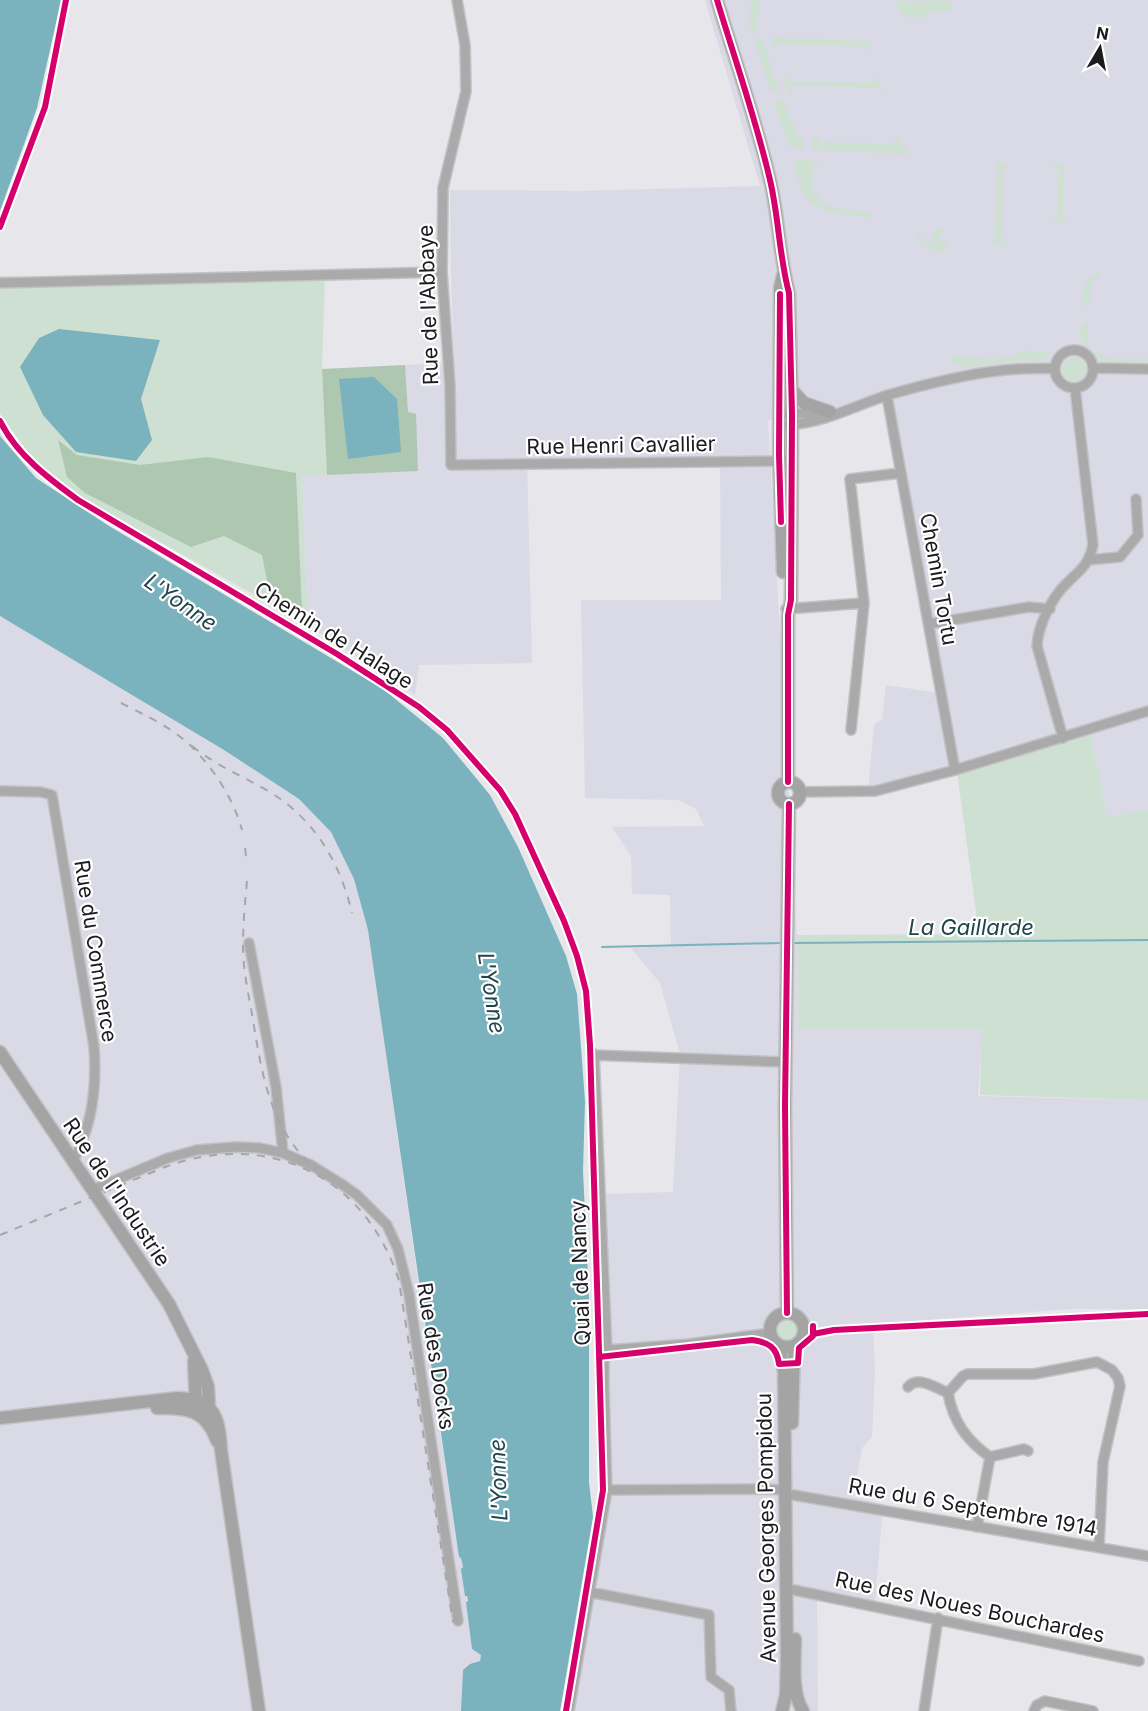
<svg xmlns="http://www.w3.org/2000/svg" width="1148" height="1711" viewBox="0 0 1148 1711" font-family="Inter,sans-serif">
<rect width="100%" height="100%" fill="#e6e6eb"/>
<path fill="#d9dae5" d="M705 0H1148V809L1107 817 1090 731 868 791 874 725 882 719 886 685 945 694 890 400 768 420 797 935 798 1030 983 1029 978 1096 1148 1100V1309H1071L873 1324 875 1372 872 1437 862 1448 853 1497 883 1504 875 1603 817 1595 818 1711H571L609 1490 605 1194 673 1192 680 1054 660 983 631 948 671 946 670 895 632 894 631 856 612 827 704 826 696 809 678 800 585 798 581 600H721L720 457 527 460 532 663 419 665 415 695 308 625 302 476 418 470 408 412 405 365 454 363 451 277 450 190 582 191 760 186Z
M0 616 224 750 299 799 331 832 354 879 368 930 428 1351 459 1557 461 1558 463 1567 472 1649 481 1655 480 1661 470 1664 463 1670 461 1711H0Z"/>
<path fill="#cee0d1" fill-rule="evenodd" d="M751 0H759L758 31H752L750 27Z
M898 0 902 2 945 0 948 2 952 0V11H930L926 17H906L898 9Z
M758 38 763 40 779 92 771 91 754 41Z
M773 38 870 41V51L867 52V47L776 44 774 50 771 40Z
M785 75 787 76V81L871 83 872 78H875L883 89 880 92 878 88 792 85V93H788L783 78Z
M776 100H783L797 135 801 136 804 147 801 149 789 146 774 102Z
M816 137H819V142L894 144V139H898L909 152 907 154 814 150 810 144 812 139Z
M801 160 819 161V164H814L813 195 820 196V203L826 206 871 213 872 217C856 217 815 213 806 198 800 189 798 177 794 167L796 162Z
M997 162 1005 163 1009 167H1003L1001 243 1007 244 1005 246 991 245 989 243H994Z
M1059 163H1064L1063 219H1069L1068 222H1055L1051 217H1057L1058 168 1052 167 1053 165Z
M934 230H946V233H939L938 241H946L945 250 942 253 934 251 917 240V235H921L922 241 933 242Z
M1101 270 1102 271 1090 286 1089 306 1087 308 1081 301C1081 287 1090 276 1101 270Z
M325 275 322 369 327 475 302 476 308 625 89 502 36 464 0 413V276L71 277ZM59 329 160 340 141 399Z
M1088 320V346C1103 364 1125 358 1148 359V364L1101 363C1091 356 1067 330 1088 320Z
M1019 351 1052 352 1047 357 1039 361 1023 360 964 368 954 363 951 357 954 354 959 356C976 357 1007 365 1019 351Z
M1062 369a12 12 0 1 1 24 0a12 12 0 1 1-24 0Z
M1090 730 1107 817 1148 809V1100L980 1095 982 1029 798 1030 797 935 979 934 957 771Z
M776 1330a11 11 0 1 1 22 0a11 11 0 1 1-22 0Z"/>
<path fill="#aec7b1" d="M405 365 408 412 416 414 418 471 327 475 322 369Z
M58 440 77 455 140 465 208 457 296 473 302 611 270 595 262 555 224 536 191 547 85 493 67 477Z"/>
<path fill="#7ab2bd" d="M0 0H61L37 108 0 211Z
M59 329 160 340 141 399 152 440 136 461 76 452 43 415 20 367 39 338Z
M374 377 397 399 401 452 348 459 339 379Z
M0 436 36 478 109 526 383 689 443 738 490 795 518 847 566 956 577 994 585 1101 583 1171 589 1298V1482L593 1517 560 1711H461L463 1670 470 1664 480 1661 481 1655 472 1649 466 1602 468 1601 467 1596H465L461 1569 463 1567 461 1558 459 1557 368 930 354 879 331 832 299 799 224 750 0 616Z"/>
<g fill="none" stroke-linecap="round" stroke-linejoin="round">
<path stroke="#7ab2bd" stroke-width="2" d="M794 943 1148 940
M602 947 780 943"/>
<g stroke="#c2c2c5" stroke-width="12">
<path id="minor" d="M457 0 465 45 466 91 443 188 442 272 450 386 451 465 792 461
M0 283 442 272
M1055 369a19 19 0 1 1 38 0a19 19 0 1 1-38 0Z
M1093 368 1148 369
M887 396 955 770
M787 414 824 412
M787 425C827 422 851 407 888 395 926 384 965 374 1005 370 1021 368 1038 369 1055 368
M1088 560 1120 557 1138 535 1136 499
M786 609 864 603
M929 624 1029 607 1050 609
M851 730 864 603 850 479 901 473
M1063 738 1037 646C1038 625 1052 597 1067 583 1080 570 1089 565 1093 545L1075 388
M0 791 41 792 52 795 94 1047C97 1087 93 1125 73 1161
M800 792 875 791 955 770 1148 711
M249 943 276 1087 283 1153
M591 1055 786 1062
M92 1190 168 1158 197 1150 235 1147 260 1148 283 1153 311 1165 340 1183 357 1195 387 1225 398 1249 409 1294 458 1621
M607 1350 689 1344 770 1333
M908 1387C918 1375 936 1388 948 1393
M990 1457 1024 1449 1028 1451
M607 1490 760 1489 785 1490
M793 1495 1148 1556
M977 1527 990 1457C966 1440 953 1421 948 1393L963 1376 968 1374H1034L1097 1362 1112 1370 1118 1378 1120 1386 1103 1462 1099 1547
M794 1590 1139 1661
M589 1592 709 1615 711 1677 729 1690 731 1711
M569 1711 607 1490 604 1387V1361L607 1350 594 1054
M924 1711 938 1618
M1034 1711 1037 1705 1045 1701 1093 1711"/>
</g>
<g stroke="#c2c2c5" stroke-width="15">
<path id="major" d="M717 0C735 60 756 119 770 180 779 218 779 256 789 293L792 414 791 600 788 615V782
M791 389 804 403 830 412
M783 572 779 455 780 305V288L783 275
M778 793a11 11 0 1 1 22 0a11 11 0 1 1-22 0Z
M0 1052 169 1304 202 1370 208 1387 209 1406
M787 1313 785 1106 789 804
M770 1330a17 17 0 1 1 34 0a17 17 0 1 1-34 0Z
M779 1345 784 1372 787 1658 786 1695 782 1711
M194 1361 196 1406
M157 1408C187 1407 206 1410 217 1441
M0 1418 178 1398C215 1399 219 1418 221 1450L259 1711
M792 1423 794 1346
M795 1639C795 1660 791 1693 803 1711"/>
</g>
<use href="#minor" stroke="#abaaab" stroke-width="9"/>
<use href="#major" stroke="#a5a4a4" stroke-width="12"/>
<path stroke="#a6a6aa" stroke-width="2" stroke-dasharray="8 8" stroke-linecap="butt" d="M121 703C145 715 173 728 192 747 214 769 234 800 242 830
M192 746C218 767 241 775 268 791 314 818 340 862 352 913
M245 848 247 864
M247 881C245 903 243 924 243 946 243 969 248 992 252 1014 262 1075 269 1128 317 1171
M0 1235 165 1167C268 1129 366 1176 399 1281L453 1622"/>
<g stroke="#fff" stroke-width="10">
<path id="cycleway" d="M717 0C735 60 756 119 770 180 779 218 779 256 789 293L792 414 791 600 788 615V782
M0 227 45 107 66 0
M780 294 779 455 781 522
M0 421C17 455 48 478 78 500L337 654 419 707 447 730 500 790 515 814 564 921 577 956 586 991 590 1045 603 1490 566 1711
M787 1313 785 1106 789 804
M813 1334 834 1330 1148 1314
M599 1357 752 1340C768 1342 777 1347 779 1364L798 1363 799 1348 813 1336V1326"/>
</g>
<use href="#cycleway" stroke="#d6006c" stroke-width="6"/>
</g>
<g text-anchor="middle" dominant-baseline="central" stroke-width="4.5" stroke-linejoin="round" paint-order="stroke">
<g font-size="21" fill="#1c1c1f" stroke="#fff">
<text transform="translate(428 305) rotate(-92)">Rue de l'Abbaye</text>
<text transform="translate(621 445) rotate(-1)">Rue Henri Cavallier</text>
<text transform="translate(939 579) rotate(80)">Chemin Tortu</text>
<text transform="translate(334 635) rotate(32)">Chemin de Halage</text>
<text transform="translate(96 951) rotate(81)">Rue du Commerce</text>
<text transform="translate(117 1192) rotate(56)">Rue de l'Industrie</text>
<text transform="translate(580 1273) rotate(-92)">Quai de Nancy</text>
<text transform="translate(436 1356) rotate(81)">Rue des Docks</text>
<text transform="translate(973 1507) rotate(10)">Rue du 6 Septembre 1914</text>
<text transform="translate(766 1528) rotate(-91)">Avenue Georges Pompidou</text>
<text transform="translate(970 1607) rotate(12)">Rue des Noues Bouchardes</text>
</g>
<g font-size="22" font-style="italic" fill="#20454c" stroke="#fff">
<text transform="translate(181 602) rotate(35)">L'Yonne</text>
<text x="971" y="927">La Gaillarde</text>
<text transform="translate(492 993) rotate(81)">L'Yonne</text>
<text transform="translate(498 1480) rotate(-92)">L'Yonne</text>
</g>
</g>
<g transform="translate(1100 48) rotate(10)" stroke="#ffffff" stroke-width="4.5" paint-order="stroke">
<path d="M0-4.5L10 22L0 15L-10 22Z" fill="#1c1c1f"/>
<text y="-9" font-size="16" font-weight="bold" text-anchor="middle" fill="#1c1c1f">N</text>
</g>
</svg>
